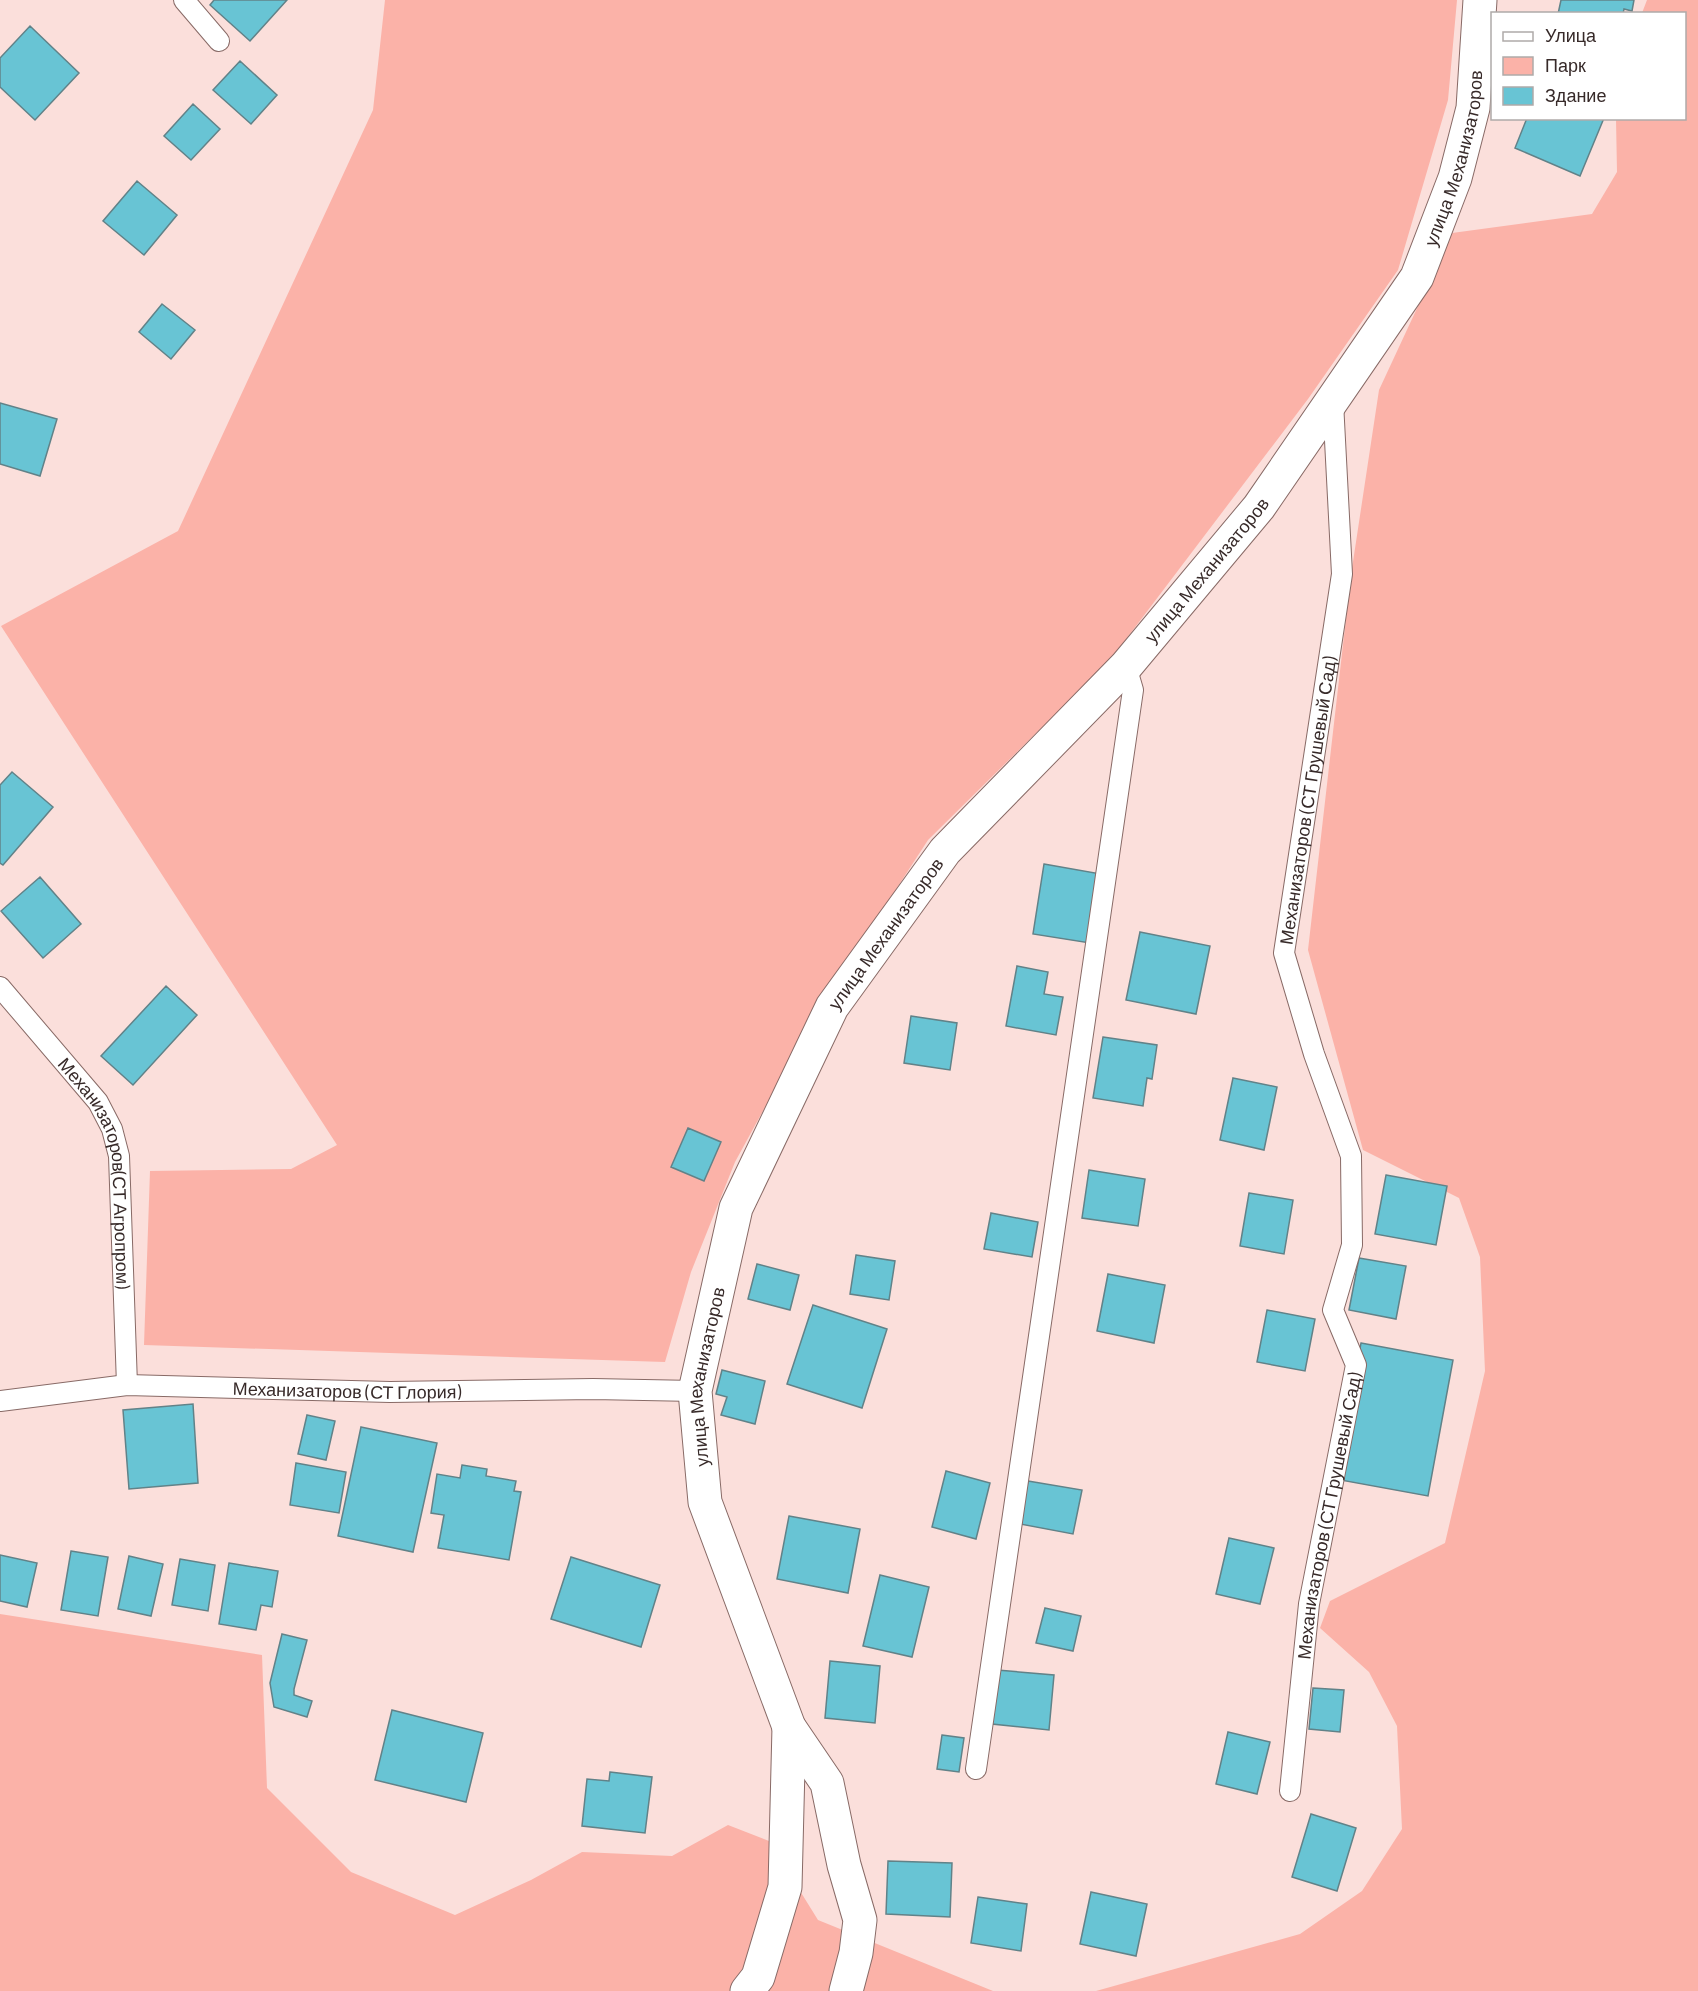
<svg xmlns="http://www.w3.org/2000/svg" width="1698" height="1991" viewBox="0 0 1698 1991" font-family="Barlow,sans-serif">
<rect width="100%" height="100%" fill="#fbdfdb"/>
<path fill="#fbb2a8" d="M385 0H1457L1448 100 1398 270 1308 399 1111 659 928 840 821 1005 735 1162 691 1272 665 1362 144 1345 150 1171 291 1169 337 1145 1 626 178 531 373 110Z
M1647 0H1698V1991H1096L1300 1934 1362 1891 1402 1829 1397 1726 1369 1672 1320 1628 1330 1601 1445 1543 1485 1371 1480 1257 1459 1198 1363 1150 1308 950 1351 575 1379 390 1452 233 1592 214 1617 172 1616 119 1684 118V14L1642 13Z
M0 1614 262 1655 267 1788 351 1872 455 1915 531 1880 582 1852 672 1856 728 1825 769 1841 818 1920 993 1991H0Z"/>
<path fill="#68c4d4" stroke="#618288" stroke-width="1.5" d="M214 0H287L250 41 210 5Z
M1561 0H1634L1632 11 1624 9 1623 14H1558Z
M30 26 79 73 35 120 0 87V58Z
M240 61 277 95 251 124 213 90Z
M193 104 220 129 191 160 164 136Z
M1527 118H1604L1580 176 1515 148Z
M137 181 177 215 144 255 103 221Z
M162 304 195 330 171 359 139 332Z
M0 403 57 419 40 476 0 464Z
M12 772 53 807 3 865 0 863V785Z
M1044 864 1101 874 1090 943 1033 934Z
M40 877 81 924 43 958 1 911Z
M1140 932 1210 946 1196 1014 1126 1000Z
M1017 966 1048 972 1044 994 1063 997 1056 1035 1006 1026Z
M166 986 197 1015 133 1085 101 1056Z
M911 1016 957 1023 950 1070 904 1063Z
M1103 1037 1157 1045 1152 1079 1147 1078 1143 1106 1093 1098Z
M1233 1078 1277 1087 1264 1150 1220 1140Z
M688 1128 721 1142 704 1181 671 1167Z
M1089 1170 1145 1179 1138 1226 1082 1218Z
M1386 1175 1447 1186 1436 1245 1375 1234Z
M1249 1193 1293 1200 1284 1254 1240 1246Z
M991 1213 1038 1222 1032 1257 984 1249Z
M856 1255 895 1261 889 1300 850 1294Z
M1359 1258 1406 1266 1396 1319 1349 1310Z
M757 1264 799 1275 790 1310 748 1299Z
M1108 1274 1165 1285 1154 1343 1097 1331Z
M813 1305 887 1329 862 1408 787 1384Z
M1267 1310 1315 1319 1305 1371 1257 1362Z
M1361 1343 1453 1360 1428 1496 1335 1479Z
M722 1370 765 1381 755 1424 721 1415 727 1397 716 1394Z
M193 1404 198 1483 129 1489 123 1410Z
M307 1415 335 1421 326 1460 298 1454Z
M361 1427 437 1443 413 1552 338 1536Z
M296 1463 346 1472 339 1513 290 1505Z
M462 1465 487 1469 486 1476 516 1481 514 1491 521 1492 509 1560 438 1548 444 1515 431 1513 437 1474 460 1478Z
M946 1471 990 1483 976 1539 932 1527Z
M1028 1481 1082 1490 1073 1534 1020 1524Z
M789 1516 860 1529 848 1593 777 1579Z
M1229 1538 1274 1548 1260 1604 1216 1594Z
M71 1551 108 1557 98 1616 61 1610Z
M0 1555 37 1563 27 1607 0 1601Z
M129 1556 163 1564 151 1616 118 1609Z
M571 1557 660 1585 641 1647 551 1619Z
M180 1559 215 1565 208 1611 172 1605Z
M229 1563 278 1571 272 1607 261 1605 256 1630 219 1624Z
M880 1575 929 1587 912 1657 863 1646Z
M1045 1608 1081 1616 1073 1651 1036 1643Z
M282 1634 307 1640 294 1689V1695L312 1701 307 1717 274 1707 270 1683Z
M830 1661 880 1666 875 1723 825 1718Z
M997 1670 1054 1675 1049 1730 992 1724Z
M1313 1688 1344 1690 1340 1732 1309 1729Z
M392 1710 483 1733 466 1802 375 1780Z
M1228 1732 1270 1742 1257 1794 1216 1784Z
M942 1735 964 1738 959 1772 937 1769Z
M610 1772 652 1777 645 1833 582 1826 587 1779 609 1781Z
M1311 1814 1356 1828 1337 1891 1292 1877Z
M888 1861 952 1863 950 1917 886 1914Z
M1091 1892 1147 1904 1136 1956 1080 1944Z
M978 1897 1027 1904 1021 1951 971 1943Z"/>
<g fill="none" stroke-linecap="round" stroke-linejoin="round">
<g stroke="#886a66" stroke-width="22">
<g id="lane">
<path d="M184 0 219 41"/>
<path id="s1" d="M0 987 98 1102 112 1129 119 1156 127 1385"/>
<path id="s2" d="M0 1401 127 1385 390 1392 593 1389 695 1391"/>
<path d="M976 1769 1133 690 1126 666"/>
<path id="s3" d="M1290 1791 1309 1604 1356 1365 1333 1310 1352 1245 1351 1156 1314 1054 1284 953 1342 574 1333 402"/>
</g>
</g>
<g stroke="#886a66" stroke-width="35">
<g id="street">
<path d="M747 1991 758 1977 785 1887 789 1727"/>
<path id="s4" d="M846 1991 856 1953 860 1920 844 1865 827 1783 789 1727 705 1502 695 1391 736 1208 832 1007 945 851 1126 666 1259 507 1417 277 1455 178 1473 108 1480 0"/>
</g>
</g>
<use href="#lane" stroke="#fff" stroke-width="20"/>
<use href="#street" stroke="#fff" stroke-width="33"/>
</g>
<g text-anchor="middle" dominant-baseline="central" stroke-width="5" stroke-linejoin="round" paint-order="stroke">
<g font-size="18" fill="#372a29" stroke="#fff">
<text stroke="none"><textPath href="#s4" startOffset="2106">улица Механизаторов</textPath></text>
<text stroke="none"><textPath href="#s4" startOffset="1620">улица Механизаторов</textPath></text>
<text stroke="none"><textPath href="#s3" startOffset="1016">Механизаторов (СТ Грушевый Сад)</textPath></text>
<text stroke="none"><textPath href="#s4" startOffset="1134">улица Механизаторов</textPath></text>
<text stroke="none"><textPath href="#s1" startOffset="219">Механизаторов(СТ Агропром)</textPath></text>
<text stroke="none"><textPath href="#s4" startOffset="648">улица Механизаторов</textPath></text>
<text stroke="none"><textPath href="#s2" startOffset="348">Механизаторов (СТ Глория)</textPath></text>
<text stroke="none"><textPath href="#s3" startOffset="278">Механизаторов (СТ Грушевый Сад)</textPath></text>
</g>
</g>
<rect x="1491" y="12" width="195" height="108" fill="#ffffff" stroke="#afaaa9" stroke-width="1.5"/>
<rect x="1503" y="32" width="30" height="9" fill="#ffffff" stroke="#afaaa9" stroke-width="1.5"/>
<text x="1545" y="42" font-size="18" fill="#372a29">Улица</text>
<rect x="1503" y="57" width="30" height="18" fill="#fbb2a8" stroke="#afaaa9" stroke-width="1.5"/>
<text x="1545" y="72" font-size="18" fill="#372a29">Парк</text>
<rect x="1503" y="87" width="30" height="18" fill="#68c4d4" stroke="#afaaa9" stroke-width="1.5"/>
<text x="1545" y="102" font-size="18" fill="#372a29">Здание</text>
</svg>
